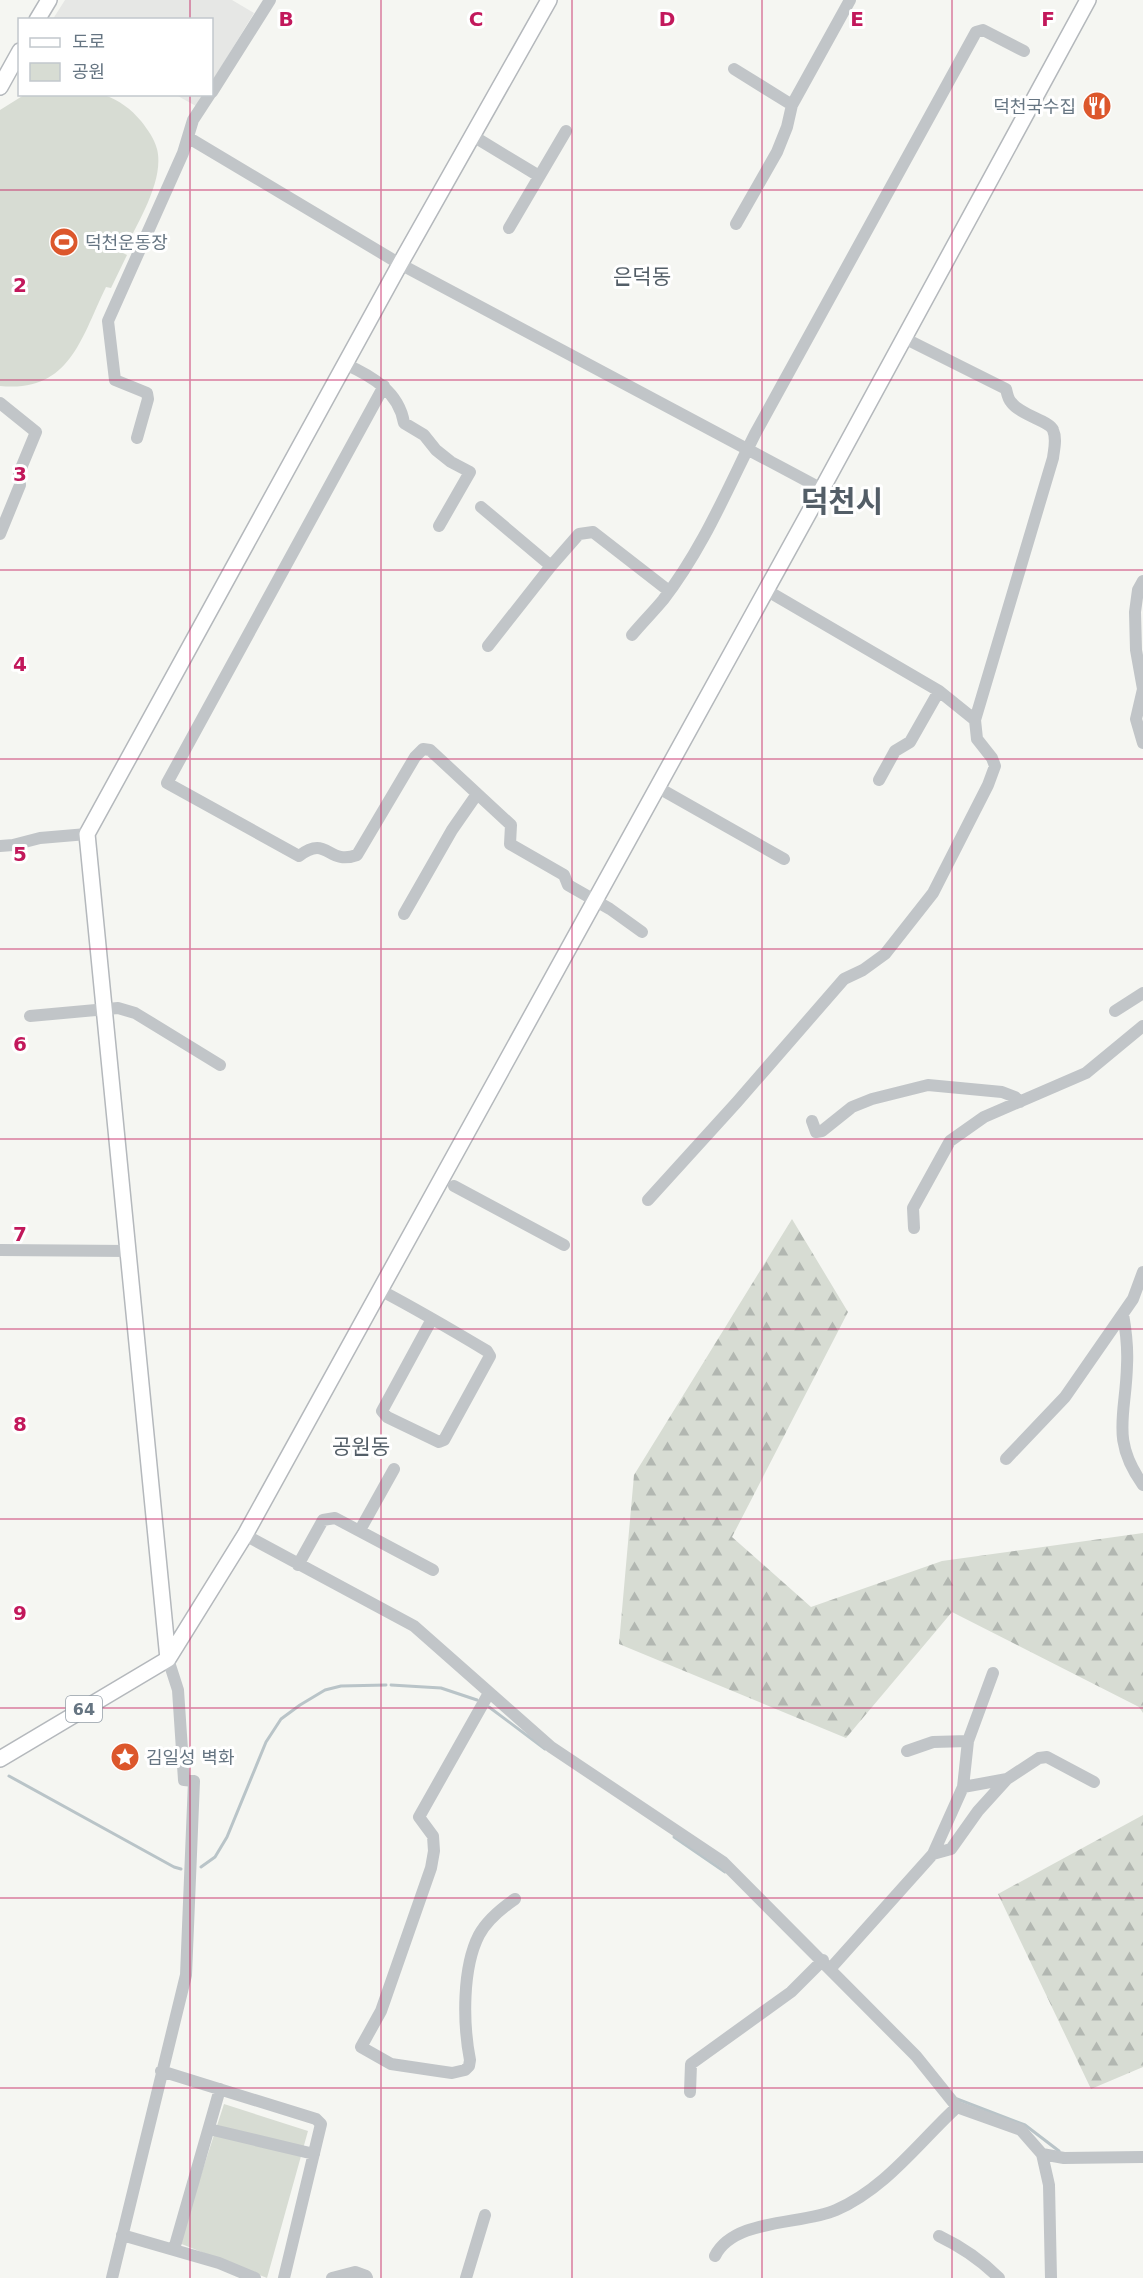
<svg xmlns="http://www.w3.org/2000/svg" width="1143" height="2278" viewBox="0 0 1143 2278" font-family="'DejaVu Sans','Noto Sans KR',sans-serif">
<defs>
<pattern id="forest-firs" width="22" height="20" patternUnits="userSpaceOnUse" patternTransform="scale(1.5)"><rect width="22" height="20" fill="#d7dcd3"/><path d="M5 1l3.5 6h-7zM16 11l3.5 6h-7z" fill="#b2b7b1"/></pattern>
</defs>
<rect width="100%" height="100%" fill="#f5f6f2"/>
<path fill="#e6e7e5" d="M65 0H232L254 13 212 82V20L53 19Z
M176 95H203L196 106Z"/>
<path fill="#d7dcd3" d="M24 95H104C119 100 131 109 141 121 148 130 154 138 157 149 165 181 136 225 123 253L127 255 111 288 106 287C81 338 70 393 0 386V110Z
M224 2104 308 2131 267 2278 179 2243Z"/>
<path fill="url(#forest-firs)" d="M792 1219 848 1312 732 1537 811 1607 942 1561 1143 1533V1713L1139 1707 952 1612 846 1738 619 1644 634 1475Z
M1143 1815V2067L1091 2089 998 1894Z"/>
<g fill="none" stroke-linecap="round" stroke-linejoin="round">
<path stroke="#b9c4c8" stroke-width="3" d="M391 1685 441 1688 477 1700
M489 1707 545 1749
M9 1776 174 1867 181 1869
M674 1837 725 1872
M201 1867 215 1857 227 1837 266 1742 281 1719 300 1705 325 1690 341 1686 386 1685
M957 2099 1025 2125 1059 2151"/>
<g stroke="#b4b8bc" stroke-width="18">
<path id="major" d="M37 20 49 0
M0 87 20 51
M168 1659 87 834 400 264 549 0
M0 1759 168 1659 245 1535 822 489 1088 0"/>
</g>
<path stroke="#c1c5c8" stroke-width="12" d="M734 69 792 105
M212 92 270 0
M473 136 539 176
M189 138 400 264 822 489
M736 224 777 152 787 127 792 105 850 0
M509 228 566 131
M345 364C372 376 399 392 404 423L424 435 436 450 451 462 470 472 439 526
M384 386 167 783 299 856C328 834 327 866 357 855L415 757 423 749 430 750 511 825 510 844 564 875 568 885 610 909 642 932
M0 403 36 432 19 473 20 485 0 534
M137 438 148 399 147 393 115 380 108 321 183 153 193 120 210 94
M481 507 551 566
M1143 581 1138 590 1135 612 1136 650 1143 689 1136 719 1143 743
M766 590 939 691 975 720
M632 635C642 623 653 612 663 600 702 550 727 490 755 434L976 32 983 30 1024 51
M488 646 551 566 579 534 593 532 669 591
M879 780 895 751 910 742 939 691
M657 787 784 859
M0 846 13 845 40 838 87 834
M404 914 452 830 477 794
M1115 1011 1143 993
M30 1016 118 1008 135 1013 220 1065
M812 1121 816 1132 822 1131 852 1107 872 1099 928 1085 1002 1092 1015 1097 1020 1102
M454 1186 564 1245
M648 1200 737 1102 844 979 863 970 885 954 933 893 988 785 995 766 992 758 977 739 975 720 1053 458C1054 449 1057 439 1053 430 1050 421 1020 415 1011 402 1008 399 1007 393 1006 389L904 338
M914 1228 913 1208 950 1141 984 1117 1086 1073 1143 1026
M0 1250 128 1251
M380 1290C416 1309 452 1330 487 1351L490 1356 444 1440 439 1442 387 1417 382 1411 432 1319
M1123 1314C1126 1331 1128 1347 1127 1365 1126 1415 1110 1439 1143 1485
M1006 1459 1065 1397 1133 1299 1143 1272
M360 1530 394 1469
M245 1535 414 1626 551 1747 723 1862 916 2056 957 2107 1021 2130 1042 2154 1064 2158 1143 2157
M298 1565 323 1520 335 1518 433 1570
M489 1693 419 1817 433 1836 434 1851 431 1868 381 2011 361 2047 391 2064 438 2071 452 2073 465 2070 469 2066 470 2060C463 2024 462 1968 479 1935 487 1920 502 1908 515 1899
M907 1751 933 1742 968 1741
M963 1787 1007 1779 1039 1758 1047 1757 1094 1782
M933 1854 951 1849 978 1811 1007 1779
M830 1969 933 1854 963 1787 968 1741 993 1673
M161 2071 316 2119 321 2124 284 2278
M690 2092 691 2064 791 1992 823 1960
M209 2129 314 2154
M1042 2154 1049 2185 1051 2278
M122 2235 219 2263 255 2278
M939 2236C962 2247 980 2259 999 2278
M174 2249 220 2089
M715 2256C734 2218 802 2225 836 2210 886 2188 918 2143 957 2107
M112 2278 186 1975 194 1781 184 1780 178 1690 168 1659
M332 2278 355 2272 366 2276 367 2278
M466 2278 485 2215"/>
<use href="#major" stroke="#fff" stroke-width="15"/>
</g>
<path fill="none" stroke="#c2185b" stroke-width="1.5" stroke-opacity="0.55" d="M190 0V20M381 0V2278M572 0V2278M762 0V2278M952 0V2278M190 94V2278M0 190H1143M0 380H1143M0 570H1143M0 759H1143M0 949H1143M0 1139H1143M0 1329H1143M0 1519H1143M0 1708H1143M0 1898H1143M0 2088H1143"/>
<defs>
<g id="restaurant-disc" transform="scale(1.5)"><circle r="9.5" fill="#dc572c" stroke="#fff"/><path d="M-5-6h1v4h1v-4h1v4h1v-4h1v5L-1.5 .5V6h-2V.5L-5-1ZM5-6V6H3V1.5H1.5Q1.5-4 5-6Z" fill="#fff"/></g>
<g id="stadium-disc" transform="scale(1.5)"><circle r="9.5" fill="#dc572c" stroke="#fff"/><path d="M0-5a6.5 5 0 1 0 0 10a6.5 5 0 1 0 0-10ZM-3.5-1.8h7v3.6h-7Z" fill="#fff"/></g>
<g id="sight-disc" transform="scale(1.5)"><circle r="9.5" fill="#dc572c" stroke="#fff"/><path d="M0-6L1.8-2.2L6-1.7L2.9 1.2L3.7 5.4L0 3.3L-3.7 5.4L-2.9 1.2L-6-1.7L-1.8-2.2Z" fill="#fff"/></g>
</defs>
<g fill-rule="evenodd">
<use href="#restaurant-disc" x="1097" y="106"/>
<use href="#stadium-disc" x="64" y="242"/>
<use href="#sight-disc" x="125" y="1757"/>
</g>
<g text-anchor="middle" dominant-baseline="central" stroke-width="6" stroke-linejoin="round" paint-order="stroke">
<rect fill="#fff" stroke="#949ea8" stroke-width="1.5" x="66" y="1696" width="36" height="26" rx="4.5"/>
<g font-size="16" font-weight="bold" fill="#667582">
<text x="84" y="1709">64</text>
</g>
<g font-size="18" fill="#667582" stroke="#fff" text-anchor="start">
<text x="1076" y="106" text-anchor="end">덕천국수집</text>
<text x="85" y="242">덕천운동장</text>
<text x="146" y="1757">김일성 벽화</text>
</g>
<g font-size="21" fill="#535e67" stroke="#fff">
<text x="642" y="277">은덕동</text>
<text x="361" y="1447">공원동</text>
</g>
<g font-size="30" font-weight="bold" fill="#535e67" stroke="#fff">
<text x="842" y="501">덕천시</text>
</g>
</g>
<g font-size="20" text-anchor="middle" font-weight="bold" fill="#c2185b" stroke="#fff" stroke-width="6" stroke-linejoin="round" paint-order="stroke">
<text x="286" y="26">B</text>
<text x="476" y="26">C</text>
<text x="667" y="26">D</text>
<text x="857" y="26">E</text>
<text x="1048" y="26">F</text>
<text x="20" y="292">2</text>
<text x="20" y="481">3</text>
<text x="20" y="671">4</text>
<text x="20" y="861">5</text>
<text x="20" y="1051">6</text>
<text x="20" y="1241">7</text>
<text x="20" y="1431">8</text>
<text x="20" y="1620">9</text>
</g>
<rect x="18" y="18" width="195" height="78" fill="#ffffff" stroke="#c2c8cd" stroke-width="1.5"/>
<rect x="30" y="38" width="30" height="9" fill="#ffffff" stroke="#c2c8cd" stroke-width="1.5"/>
<text x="72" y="48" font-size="18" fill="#667582">도로</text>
<rect x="30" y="63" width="30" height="18" fill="#d7dcd3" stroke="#c2c8cd" stroke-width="1.5"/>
<text x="72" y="78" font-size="18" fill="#667582">공원</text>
</svg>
